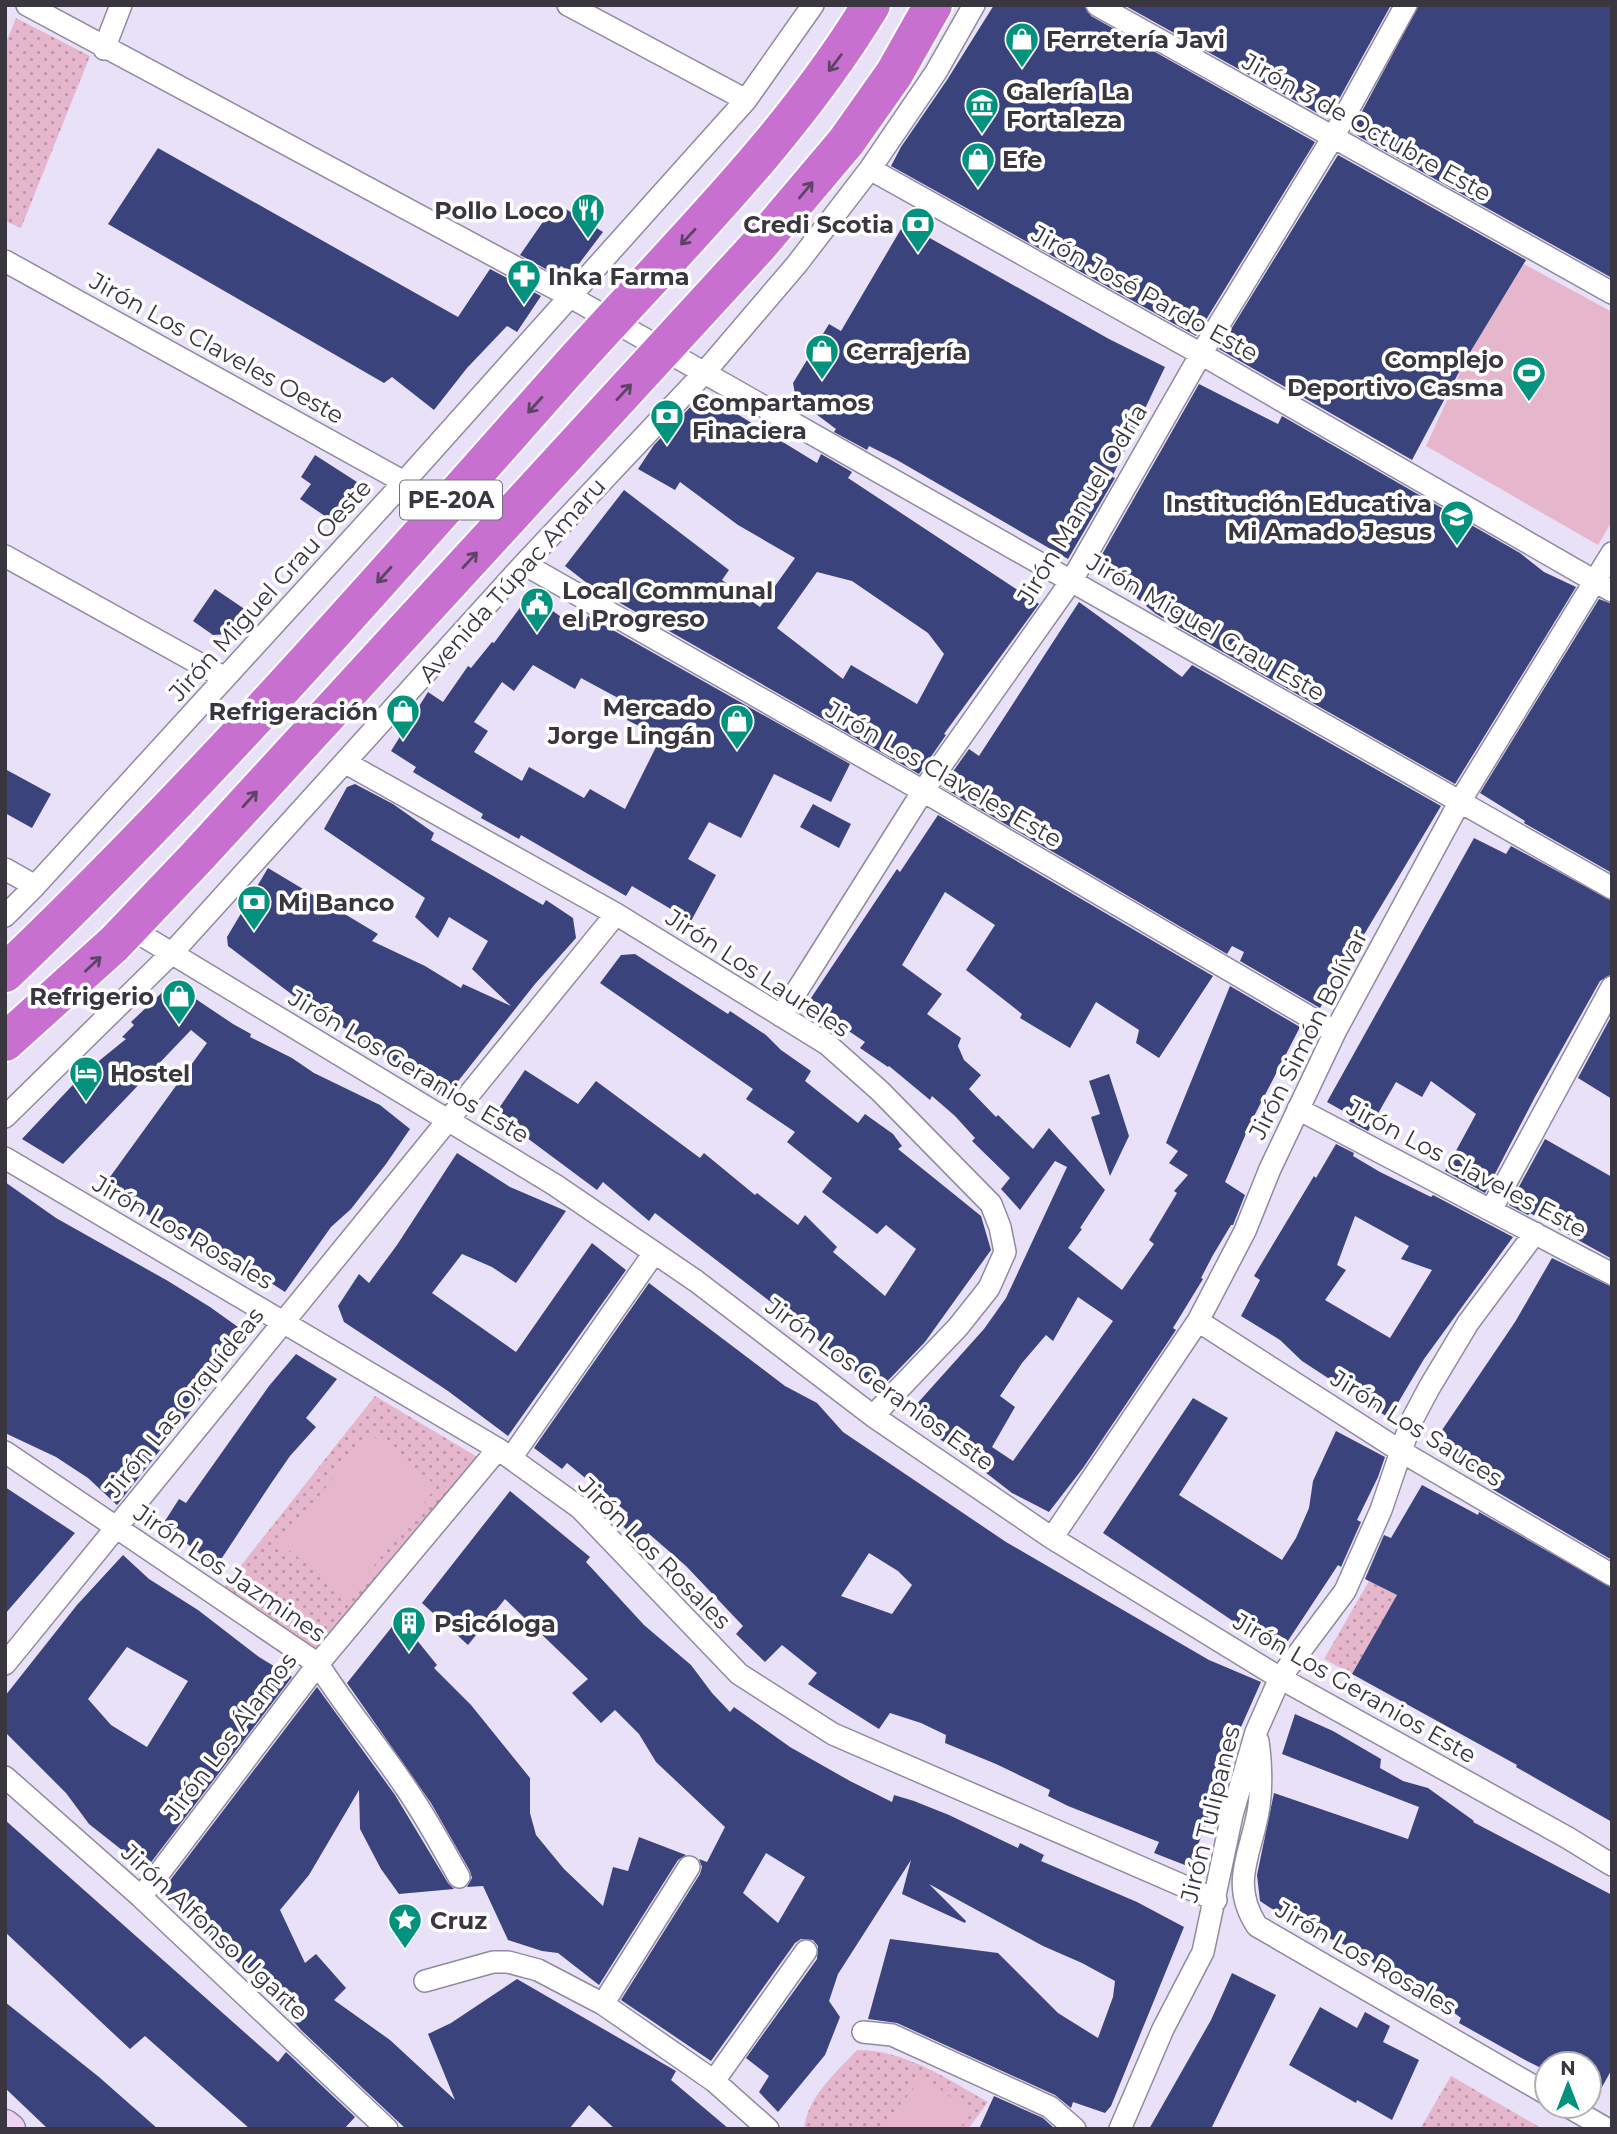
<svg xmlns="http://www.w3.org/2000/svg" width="1617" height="2134" viewBox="0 0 1617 2134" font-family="Montserrat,sans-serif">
<defs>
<pattern id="grass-dots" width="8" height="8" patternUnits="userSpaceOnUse" patternTransform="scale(1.75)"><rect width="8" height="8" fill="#e5b6cc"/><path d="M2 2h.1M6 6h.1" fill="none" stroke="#bb95a7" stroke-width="1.8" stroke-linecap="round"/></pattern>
</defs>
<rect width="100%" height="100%" fill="#e8e1f8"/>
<path fill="url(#grass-dots)" d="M16 18 90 56 21 228 5 221V45Z
M375 1396 479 1458 318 1652 224 1587Z
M1369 1581 1397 1595 1352 1674 1324 1659Z
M857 2050C906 2050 947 2079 988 2102L968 2129H804C808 2096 835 2074 857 2050Z
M1451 2076 1543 2129H1420Z"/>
<path fill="#e5b6cc" d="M1524 264 1612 312V521L1598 545 1426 446 1466 359Z
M369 1433 437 1486 349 1597 281 1544Z
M924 2076 971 2114 959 2129H880Z"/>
<path fill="#3b437d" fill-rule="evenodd" d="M994 5H1084L1091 16 1315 142 1196 336 891 166 901 147 947 80Z
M1124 5H1391L1328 119Z
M1419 5H1612V278L1351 132Z
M158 148 458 317 490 269 541 296 517 332 507 326 467 368 434 410 392 377 384 383 108 224Z
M1338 155 1526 260 1466 359 1412 460 1219 349Z
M556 203 603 232 572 273 561 266 555 274 520 255Z
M912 228 1109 339 1165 367 1112 477 1115 478 1068 559 897 460 869 446 867 450 834 432 836 429 796 399 793 383 829 324 841 331 901 229Z
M1199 384 1278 424 1282 416 1520 553 1544 572 1576 587 1455 784 1156 614 1096 565Z
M698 399 719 403 817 463 821 454 852 472 848 478 1039 604 944 734 946 735 919 774 592 587 565 566 624 490 729 570 722 580 760 607 795 558 738 525 680 482 675 490 638 469 654 445ZM817 572 852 581 928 633 944 654 917 704 851 665 843 679 777 628Z
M315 455 357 482 360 496 338 525 300 499 311 484 301 477Z
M215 589 246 610 230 634 213 635 193 621Z
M530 594 580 631 588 616 850 764 831 802 774 774 741 838 709 822 688 859 716 875 691 921 632 886 626 896 521 835 519 839 481 818 483 814 413 772 416 767 391 751 428 692 443 702 468 666 471 668 492 642 494 643ZM533 665 575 689 581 678 633 706 627 720 661 737 625 809 590 789 584 798 529 767 522 781 474 752 488 731 474 722 502 682 514 691Z
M1599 599 1612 604V873L1524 823 1525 821 1480 793Z
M1079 602 1182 677 1192 665 1441 806 1320 1008 1240 961 1244 952 1232 946 1227 954 942 787 969 749 979 756Z
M5 769 51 794 32 828 5 813Z
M355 784 393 804 434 833 431 840 543 905 546 900 573 918 576 938 535 984 444 1099 350 1031 319 1015 228 946 227 937 268 868 378 934 372 941 425 966 461 988 463 984 511 1006 472 969 488 941 449 917 438 938 415 917 425 898 324 829 347 787Z
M813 804 851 824 839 848 800 827Z
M938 815 1213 976 1159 1058 1136 1043 1139 1030 1096 1002 1070 1048 1020 1018 1022 1014 966 970 995 925 945 892 902 965 942 994 927 1014 961 1038 958 1046 964 1060 981 1075 969 1089 996 1117 998 1115 1033 1149 1049 1128 1105 1190 1080 1228 1082 1229 1068 1248 1122 1290 1154 1244 1149 1240 1177 1193 1174 1191 1188 1175 1169 1163 1178 1151 1166 1143 1230 986 1300 1027 1251 1122 1225 1182 1245 1195 1233 1225H1231L1213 1255 1201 1278 1203 1279 1173 1328 1176 1330 1083 1468 1049 1512 1012 1493 963 1455 906 1416 984 1329 1006 1298 1067 1167 1055 1161 1020 1210 1001 1189 1010 1178 972 1141 975 1138 955 1116 932 1096 930 1100 889 1066 888 1067 860 1048 865 1042 813 1007 811 998 897 869 900 872ZM1078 1297 1113 1321 1013 1461 992 1447 1015 1407 1000 1396 1022 1363 1046 1335 1053 1341Z
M1474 838 1506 854 1511 846 1612 901V974L1600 981 1535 1097 1485 1193 1445 1171 1476 1114 1431 1081 1422 1097 1396 1082 1368 1131 1349 1121 1352 1116 1327 1102Z
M635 954 728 1014 730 1011 766 1035 781 1050 811 1071 805 1081 858 1123 865 1114 893 1134 902 1146 898 1149 981 1216 991 1250 925 1342 878 1391 802 1326 655 1213 649 1221 603 1182 597 1190 495 1114 525 1070 578 1104 596 1081 700 1158 704 1153 755 1195 757 1193 798 1225 805 1215 837 1247 833 1252 885 1296 916 1249 886 1225 877 1234 822 1192 832 1178 787 1142 795 1132 746 1099 753 1089 600 983 621 955Z
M172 983 233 1024 251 1034 250 1037 292 1058 314 1073 380 1105 410 1129 386 1164 351 1209 331 1227 285 1292 243 1265 242 1267 217 1255 102 1188 207 1043 191 1030 63 1164 22 1139 84 1073 126 1039 122 1037 134 1025 131 1022Z
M1612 1015V1099L1578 1078Z
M1109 1074 1129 1136 1110 1176 1091 1117 1100 1114 1089 1081Z
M1545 1139 1612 1177V1259L1530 1213 1528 1215 1509 1205Z
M1336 1144 1354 1153 1353 1156 1380 1172 1431 1197 1433 1195 1513 1237 1424 1359 1389 1418 1302 1361 1280 1340 1241 1316 1260 1280 1254 1276 1314 1176 1316 1178ZM1355 1216 1409 1246 1401 1259 1432 1270 1390 1338 1325 1300 1346 1270 1337 1265Z
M457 1153 510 1187 566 1211 516 1283 492 1267 462 1254 432 1293 516 1352 592 1243 626 1270 508 1436 448 1391 344 1322 338 1306 359 1274 369 1283 397 1245Z
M5 1182 56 1218 168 1281 210 1307 245 1332 201 1398 117 1505 88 1478 56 1457 5 1433Z
M1552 1258 1612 1287V1560L1492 1489 1497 1481 1434 1442 1515 1322Z
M649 1283 785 1386 817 1403 843 1432 1006 1542 1209 1660 1261 1682 1241 1727 1190 1867 1154 1853 1159 1842 1068 1806 1048 1796 1050 1790 996 1764 945 1743 946 1735 921 1723 890 1713 879 1729 808 1684 817 1673 782 1645 765 1662 736 1634 743 1626 686 1566 648 1533 639 1542 620 1523 628 1513 567 1463 562 1469 534 1448ZM869 1553 898 1571 912 1585 892 1614 841 1596Z
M296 1354 337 1379 306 1418 316 1427 290 1456 272 1482 216 1567 163 1524 179 1499 186 1503 269 1386Z
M1193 1398 1228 1418 1179 1495 1282 1560 1296 1538 1309 1508 1313 1481 1336 1431 1385 1457 1378 1477 1357 1520 1361 1522 1341 1567 1338 1565 1280 1653 1103 1533Z
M1422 1485 1478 1515 1479 1512 1612 1588V1822L1516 1767 1517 1765 1352 1674 1397 1595 1365 1579 1384 1535 1391 1538Z
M5 1487 75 1533 5 1614Z
M510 1491 590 1557 586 1562 644 1625 691 1665 712 1693 730 1712 734 1707 790 1747 850 1781 892 1802 894 1795 914 1801 949 1815 1018 1848 1020 1843 1044 1855 1041 1861 1137 1902 1184 1927 1111 2106 1105 2113 1073 2102 1071 2108 1055 2095 897 2023 868 2019 890 1939 998 1953 1058 2013 1098 2038 1113 1997 1115 1981 1082 1963 1043 1946 929 1884 966 1921 965 1923 902 1894 911 1860 838 1974 829 2001 840 2017 825 2055 778 2112 759 2092 769 2076 746 2058 817 1959 818 1946 813 1940 801 1939 795 1943 711 2061 621 2000 700 1874 702 1867 699 1859 707 1862 725 1827 656 1762 639 1734 615 1710 601 1723 572 1693 588 1679 505 1599 468 1645 422 1603ZM766 1853 805 1877 778 1923 743 1893Z
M123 1555 149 1579 198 1610 259 1657 292 1677 146 1869 89 1824 66 1793 5 1732V1696L77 1605ZM127 1647 188 1681 147 1747 111 1725 88 1699Z
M399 1618 437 1665 434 1668 471 1705 530 1778V1813L536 1835 564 1869 603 1906 613 1867 628 1871 639 1837 686 1855 678 1860 599 1985 558 1953 542 1951 508 1940 483 1886 467 1887 472 1878 470 1871 431 1803 347 1683Z
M317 1687 395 1795 448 1883 454 1889 399 1894 381 1869 360 1829 359 1790 309 1875 280 1910 305 1963 316 1954 346 1988 334 2000 390 2040 455 2100 428 2034 451 2023 517 1979 676 2071 671 2080 729 2129H615L589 2105 569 2129H406L301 2030 271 1994 162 1891Z
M1295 1714 1333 1731 1381 1759 1380 1768 1403 1781 1428 1788 1474 1821 1473 1822 1612 1895V2069L1592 2105 1589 2104V2064H1547V2071L1527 2061 1459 2023 1461 2018 1434 1998 1381 1970 1362 1952 1295 1924 1260 1901 1257 1875 1274 1793 1408 1839 1419 1807 1282 1754Z
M5 1820 278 2062 286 2052 355 2117 344 2129H250L145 2036 130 2049 5 1932Z
M1232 1973 1276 1995 1211 2129H1149L1211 2020Z
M5 2002 99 2077 158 2129H48L5 2088Z
M1320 2007 1357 2028 1365 2012 1390 2026 1383 2042 1419 2060 1392 2120 1357 2100 1356 2103 1289 2065Z
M994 2096 1043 2118 1055 2129H979Z"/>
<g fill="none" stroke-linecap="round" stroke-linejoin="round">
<g stroke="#908a9e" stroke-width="24">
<path id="street" d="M27 5 569 296 1612 888
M568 5 746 100
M1097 5 1612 293
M104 49 121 5
M870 169 1201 354 1612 591
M5 261 404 482
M5 556 225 678
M524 564 923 791 1335 1032
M346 763 616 914 827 1044 880 1091 991 1204 1000 1227 1005 1252 989 1288 958 1327 873 1416
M5 869 35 886
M5 916 35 886 404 482 746 100 813 5
M130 928 555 1185 696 1281 873 1416 1052 1538 1280 1678 1568 1838 1612 1865
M781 1016 923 791 1072 580 1201 354 1332 139 1406 5
M1298 1109 1612 1274
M5 1117 172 953 524 564 704 373 797 264 870 169 936 72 974 5
M5 1158 498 1449 580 1508 739 1674 833 1734 1216 1900
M1491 1210 1612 987
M1198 1321 1402 1452 1612 1575
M5 1452 318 1664C345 1707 378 1746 406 1788 426 1817 442 1847 459 1877
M511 1458 654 1253
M1052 1538 1198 1321 1245 1231 1270 1169 1335 1032 1459 803 1612 553
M5 1664 616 914
M1258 1741C1261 1763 1262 1784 1259 1806 1253 1851 1228 1882 1257 1926L1547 2094
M5 1777 141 1897 387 2129
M141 1897 318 1664 498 1449
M425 1981 493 1962H508L538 1970 603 2004 714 2081 768 2129
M603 2004 689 1867
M863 2032 892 2035 1050 2107 1075 2129
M714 2081 806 1951
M1567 2106 1607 2129
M1120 2129 1163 2029 1203 1952 1232 1815 1256 1732 1280 1678 1345 1591 1381 1510 1411 1422 1429 1388 1468 1323 1535 1233"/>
</g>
<g stroke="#908a9e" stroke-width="33">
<path id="secondary" d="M5 2125 10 2129"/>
</g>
<g stroke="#fff" stroke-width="42">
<path id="highway" d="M5 973C204 783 384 576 566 371 671 253 789 141 871 5
M5 1042 114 944 196 858 759 245 846 142 894 74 933 5"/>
</g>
<use href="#street" stroke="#fff" stroke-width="21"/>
<use href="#secondary" stroke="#eed4f1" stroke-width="30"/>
<use href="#highway" stroke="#c770cf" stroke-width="38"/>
</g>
<defs><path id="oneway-shaft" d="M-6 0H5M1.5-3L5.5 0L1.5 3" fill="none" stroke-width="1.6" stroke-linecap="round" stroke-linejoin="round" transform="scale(1.75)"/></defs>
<g stroke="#5c4463">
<use href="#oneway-shaft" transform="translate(835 63) rotate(127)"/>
<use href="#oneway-shaft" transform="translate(806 190) rotate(-50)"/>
<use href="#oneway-shaft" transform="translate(688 237) rotate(133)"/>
<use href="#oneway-shaft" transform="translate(624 392) rotate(-47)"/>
<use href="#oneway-shaft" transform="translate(535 405) rotate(132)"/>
<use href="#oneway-shaft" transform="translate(470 560) rotate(-47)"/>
<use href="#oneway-shaft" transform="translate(384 575) rotate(132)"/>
<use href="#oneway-shaft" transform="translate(250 799) rotate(-48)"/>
<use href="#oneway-shaft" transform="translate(93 964) rotate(-43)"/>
</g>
<defs>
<g id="shop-pin" transform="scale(1.75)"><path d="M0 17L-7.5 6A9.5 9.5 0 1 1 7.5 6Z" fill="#03927e" stroke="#fff"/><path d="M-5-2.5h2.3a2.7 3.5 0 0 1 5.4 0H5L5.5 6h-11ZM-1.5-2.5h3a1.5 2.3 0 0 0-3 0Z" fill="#fff"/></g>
<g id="museum-pin" transform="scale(1.75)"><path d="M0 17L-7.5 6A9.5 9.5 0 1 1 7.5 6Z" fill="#03927e" stroke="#fff"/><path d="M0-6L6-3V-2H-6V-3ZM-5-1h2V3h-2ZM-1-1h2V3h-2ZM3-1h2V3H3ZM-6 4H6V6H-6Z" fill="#fff"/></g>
<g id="restaurant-pin" transform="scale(1.75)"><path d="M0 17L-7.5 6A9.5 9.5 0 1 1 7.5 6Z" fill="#03927e" stroke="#fff"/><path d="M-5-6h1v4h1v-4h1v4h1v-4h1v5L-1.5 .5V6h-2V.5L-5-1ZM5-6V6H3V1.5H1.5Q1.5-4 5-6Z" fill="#fff"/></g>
<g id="bank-pin" transform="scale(1.75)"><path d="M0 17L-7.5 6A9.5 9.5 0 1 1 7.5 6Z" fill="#03927e" stroke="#fff"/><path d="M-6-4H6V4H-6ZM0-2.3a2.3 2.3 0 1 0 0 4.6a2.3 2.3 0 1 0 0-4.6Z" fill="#fff"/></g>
<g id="pharmacy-pin" transform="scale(1.75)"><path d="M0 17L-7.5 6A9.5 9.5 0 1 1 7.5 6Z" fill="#03927e" stroke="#fff"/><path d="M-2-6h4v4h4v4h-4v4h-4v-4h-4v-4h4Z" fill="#fff"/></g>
<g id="stadium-pin" transform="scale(1.75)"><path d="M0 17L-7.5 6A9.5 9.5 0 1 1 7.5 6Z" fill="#03927e" stroke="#fff"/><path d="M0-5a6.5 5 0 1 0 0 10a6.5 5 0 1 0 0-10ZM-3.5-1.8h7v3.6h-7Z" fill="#fff"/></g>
<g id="school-pin" transform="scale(1.75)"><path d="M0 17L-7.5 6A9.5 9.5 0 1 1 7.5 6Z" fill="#03927e" stroke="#fff"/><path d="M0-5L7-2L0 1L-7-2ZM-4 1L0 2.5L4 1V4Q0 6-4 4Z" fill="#fff"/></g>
<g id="civic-pin" transform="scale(1.75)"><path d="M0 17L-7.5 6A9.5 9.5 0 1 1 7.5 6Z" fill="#03927e" stroke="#fff"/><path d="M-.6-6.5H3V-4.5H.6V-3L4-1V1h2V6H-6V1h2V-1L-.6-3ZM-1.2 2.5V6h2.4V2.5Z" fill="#fff"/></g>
<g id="hotel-pin" transform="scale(1.75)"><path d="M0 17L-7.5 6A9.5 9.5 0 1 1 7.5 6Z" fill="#03927e" stroke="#fff"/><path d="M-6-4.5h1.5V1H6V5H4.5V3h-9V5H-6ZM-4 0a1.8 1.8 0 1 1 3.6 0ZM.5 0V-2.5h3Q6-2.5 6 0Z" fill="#fff"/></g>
<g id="building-pin" transform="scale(1.75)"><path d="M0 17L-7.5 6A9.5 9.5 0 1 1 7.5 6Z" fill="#03927e" stroke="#fff"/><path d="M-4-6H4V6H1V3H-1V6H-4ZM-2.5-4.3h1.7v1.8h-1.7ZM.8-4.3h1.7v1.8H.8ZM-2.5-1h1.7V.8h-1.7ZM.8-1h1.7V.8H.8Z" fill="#fff"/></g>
<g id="sight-pin" transform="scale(1.75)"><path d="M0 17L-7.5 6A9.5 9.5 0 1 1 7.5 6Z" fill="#03927e" stroke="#fff"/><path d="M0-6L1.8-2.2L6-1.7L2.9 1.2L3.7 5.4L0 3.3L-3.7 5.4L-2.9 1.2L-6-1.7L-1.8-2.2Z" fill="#fff"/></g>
</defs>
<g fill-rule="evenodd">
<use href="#shop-pin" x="1022" y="39"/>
<use href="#museum-pin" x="982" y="105"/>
<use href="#shop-pin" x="978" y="159"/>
<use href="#restaurant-pin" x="588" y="210"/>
<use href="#bank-pin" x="918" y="224"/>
<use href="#pharmacy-pin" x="524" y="276"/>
<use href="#shop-pin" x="822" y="351"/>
<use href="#stadium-pin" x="1529" y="373"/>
<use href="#bank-pin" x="667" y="416"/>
<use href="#school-pin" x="1457" y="517"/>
<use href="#civic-pin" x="537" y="604"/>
<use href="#shop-pin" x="403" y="711"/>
<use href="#shop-pin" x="737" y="721"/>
<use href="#bank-pin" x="254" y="902"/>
<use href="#shop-pin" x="179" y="996"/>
<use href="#hotel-pin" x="86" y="1073"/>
<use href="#building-pin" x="409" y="1623"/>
<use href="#sight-pin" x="405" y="1920"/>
</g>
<g text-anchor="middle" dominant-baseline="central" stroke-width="7" stroke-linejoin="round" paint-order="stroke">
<rect fill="#fff" stroke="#747279" stroke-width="2" x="400" y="480.5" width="102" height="39" rx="5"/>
<g font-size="23" font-weight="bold" fill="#39363f">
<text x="451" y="500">PE-20A</text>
</g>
<g font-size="24" font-weight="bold" fill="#39363f" stroke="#fff" text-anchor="start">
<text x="1046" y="39">Ferretería Javi</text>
<text x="1006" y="91">Galería La<tspan x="1006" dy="28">Fortaleza</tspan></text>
<text x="1002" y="159">Efe</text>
<text x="564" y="210" text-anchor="end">Pollo Loco</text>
<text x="894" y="224" text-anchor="end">Credi Scotia</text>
<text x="548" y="276">Inka Farma</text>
<text x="846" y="351">Cerrajería</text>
<text x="1504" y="359" text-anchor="end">Complejo<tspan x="1504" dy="28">Deportivo Casma</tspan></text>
<text x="692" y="402">Compartamos<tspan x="692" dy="28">Finaciera</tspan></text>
<text x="1432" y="503" text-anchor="end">Institución Educativa<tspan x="1432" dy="28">Mi Amado Jesus</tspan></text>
<text x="562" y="590">Local Communal<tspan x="562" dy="28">el Progreso</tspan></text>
<text x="712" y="707" text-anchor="end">Mercado<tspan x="712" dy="28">Jorge Lingán</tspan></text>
<text x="378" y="711" text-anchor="end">Refrigeración</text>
<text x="278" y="902">Mi Banco</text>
<text x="154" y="996" text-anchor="end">Refrigerio</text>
<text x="110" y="1073">Hostel</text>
<text x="434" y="1623">Psicóloga</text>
<text x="430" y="1920">Cruz</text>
</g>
<g font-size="24" fill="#39363f" stroke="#fff">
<text transform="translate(1367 127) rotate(29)">Jirón 3 de Octubre Este</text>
<text transform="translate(1145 293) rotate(29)">Jirón José Pardo Este</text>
<text transform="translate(217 348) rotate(29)">Jirón Los Claveles Oeste</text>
<text transform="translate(1082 504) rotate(-59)">Jirón Manuel Odría</text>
<text transform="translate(512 580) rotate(-48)">Avenida Túpac Amaru</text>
<text transform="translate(270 590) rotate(-48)">Jirón Miguel Grau Oeste</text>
<text transform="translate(1206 627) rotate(30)">Jirón Miguel Grau Este</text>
<text transform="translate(944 774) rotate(30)">Jirón Los Claveles Este</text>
<text transform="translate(758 973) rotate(33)">Jirón Los Laureles</text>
<text transform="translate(1308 1034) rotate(-63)">Jirón Simón Bolívar</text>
<text transform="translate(409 1066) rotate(31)">Jirón Los Geranios Este</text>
<text transform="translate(1467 1168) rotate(28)">Jirón Los Claveles Este</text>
<text transform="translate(183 1232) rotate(30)">Jirón Los Rosales</text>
<text transform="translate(880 1384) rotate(36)">Jirón Los Geranios Este</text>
<text transform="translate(184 1402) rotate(-51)">Jirón Las Orquídeas</text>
<text transform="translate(1417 1428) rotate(32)">Jirón Los Sauces</text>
<text transform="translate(655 1553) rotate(45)">Jirón Los Rosales</text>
<text transform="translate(230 1573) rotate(34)">Jirón Los Jazmines</text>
<text transform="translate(1355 1688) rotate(30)">Jirón Los Geranios Este</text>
<text transform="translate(230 1736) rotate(-53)">Jirón Los Álamos</text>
<text transform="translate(1210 1814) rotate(-76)">Jirón Tulipanes</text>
<text transform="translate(215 1932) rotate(43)">Jirón Alfonso Ugarte</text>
<text transform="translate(1366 1958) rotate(30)">Jirón Los Rosales</text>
</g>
</g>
<rect width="1617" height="2134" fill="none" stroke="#39363f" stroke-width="14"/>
<g transform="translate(1568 2085)"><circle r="33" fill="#ffffff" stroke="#b0afb2" stroke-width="2"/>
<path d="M0-5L12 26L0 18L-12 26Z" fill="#03927e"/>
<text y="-10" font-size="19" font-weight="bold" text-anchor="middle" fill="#39363f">N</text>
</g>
</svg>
